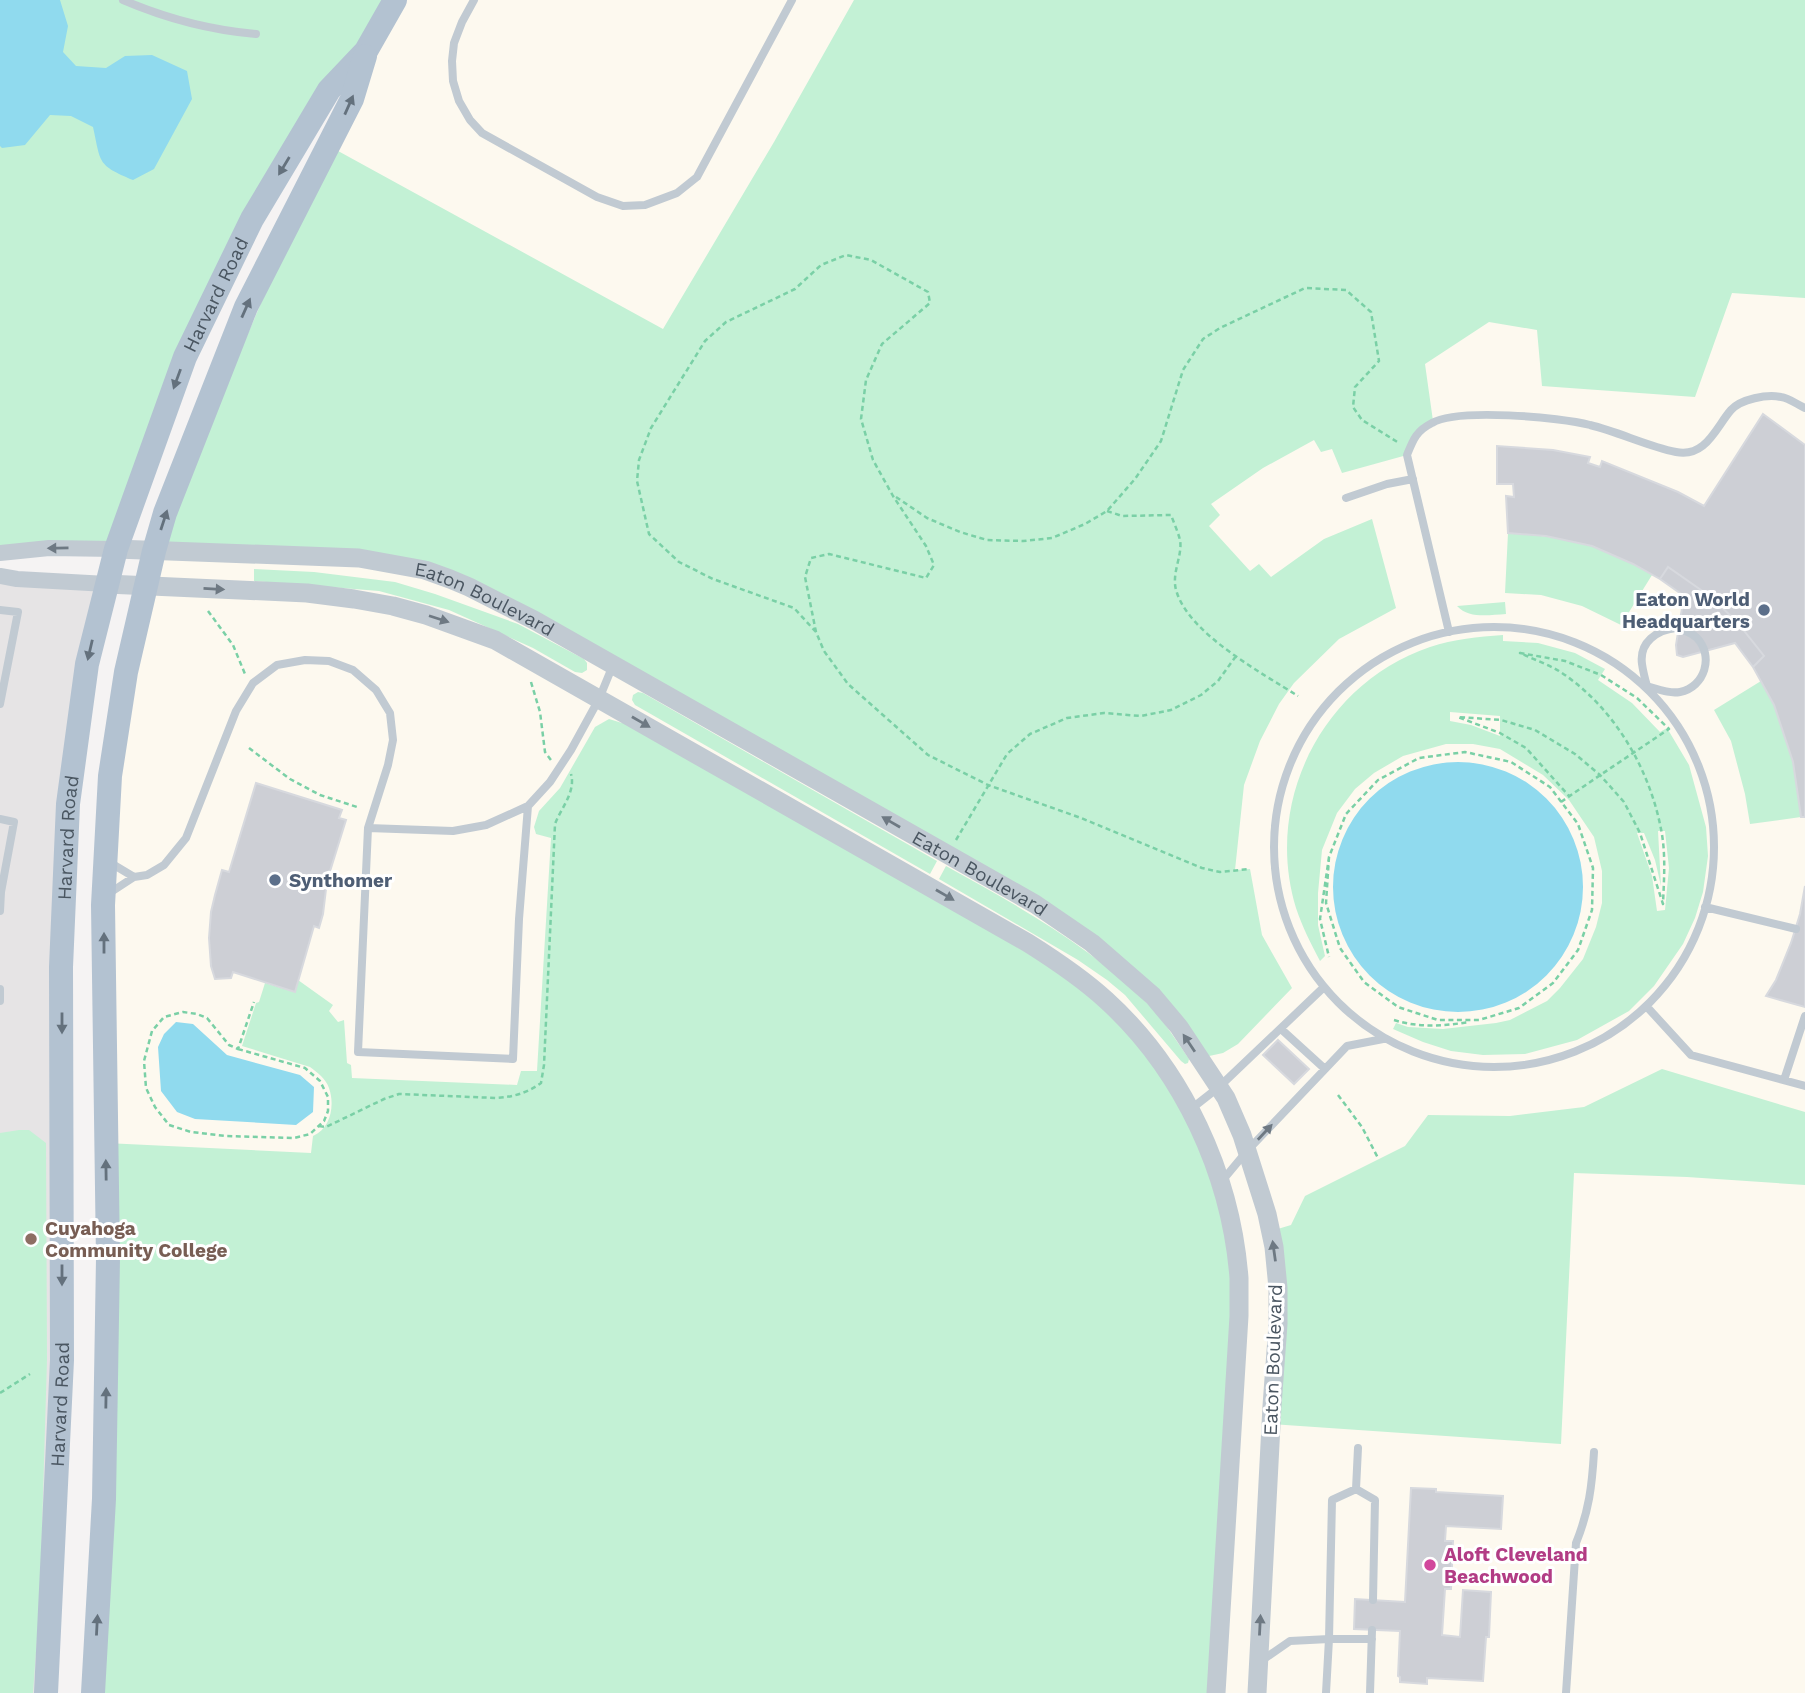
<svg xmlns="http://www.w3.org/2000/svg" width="1805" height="1693" viewBox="0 0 1805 1693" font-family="'Work Sans',sans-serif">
<rect width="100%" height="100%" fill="#f5f3f3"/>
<path fill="#fdf9ef" d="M395 0H1805V1693H93L103 905 141 604Z"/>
<path fill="#e6e4e5" d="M0 576 107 584 68 804 46 1693H0Z"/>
<path fill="#c3f1d5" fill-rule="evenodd" d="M0 0H395L252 219 116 549 0 553Z
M854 0H1805V298L1732 293 1695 397 1542 386 1537 330 1489 322 1425 364 1433 421 1413 437 1407 455 1342 473 1332 449 1321 452 1314 440 1263 468 1211 504 1220 515 1209 526 1250 571 1259 564 1271 577 1324 539 1372 519 1396 608 1339 639 1294 683 1279 704 1260 741 1244 785 1235 870 1250 869 1262 935 1292 988 1238 1044 1223 1053 1200 1058 1179 1027 1064 923 425 570 154 551 329 146 663 329 774 142Z
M1508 533C1536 535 1564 538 1591 546 1612 552 1633 564 1652 575L1621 625 1582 606 1541 595 1505 593Z
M254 569 314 572 395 582 435 594 518 624 584 659 587 663V670L582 673 575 672 533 648 449 610 379 591 254 581Z
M1505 602 1506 614C1489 615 1469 619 1457 606Z
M1503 635V641L1538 643 1575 653 1605 669 1598 680 1632 703 1660 732 1667 728 1689 765 1706 827 1708 856 1703 892 1695 918 1683 944 1654 986 1629 1011 1577 1040 1525 1054 1483 1055 1451 1051 1423 1042 1393 1029 1396 1023 1408 1027 1443 1029 1496 1023 1510 1020 1547 1001 1560 988 1583 959 1596 927 1602 903V871L1594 837 1569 800 1543 775 1500 749 1473 744H1446L1403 756 1374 773 1355 789 1337 813 1322 850 1318 893V925L1325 956 1320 961C1311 944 1302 926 1296 908 1263 800 1324 683 1430 647 1454 639 1478 637 1503 635ZM1450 712 1500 716V736L1471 725 1450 721ZM1658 831H1665L1669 868 1665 910 1657 911 1652 876 1637 833H1644L1655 860 1661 886Z
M1761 681 1774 705 1793 762 1801 817 1750 824 1745 794 1731 741 1714 710Z
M638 692 643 693 937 861 930 874 635 705 632 700 633 695Z
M609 719 622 723 640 722 1106 1000 1190 1110 1239 1277 1216 1693H93L106 1143 311 1153 313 1136C331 1128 335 1105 329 1088 326 1079 317 1072 310 1067L242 1046 256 1003 259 1002 265 983 294 992 298 980 333 1005 329 1011 338 1022 344 1020 347 1063 351 1065 352 1078 517 1085 521 1071H537L551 838 536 834 534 827 539 811 560 788 595 727Z
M946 866C1018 906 1093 947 1151 1007 1165 1022 1177 1042 1189 1059L1188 1063 1185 1064 1181 1061 1125 995 1107 980 1078 960 939 879Z
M1662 1069 1805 1112V1185L1687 1177 1574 1173 1561 1444 1271 1424V1231L1291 1225 1305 1196 1405 1146 1428 1115 1510 1116 1584 1107Z
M19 1130H29L46 1143 47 1359 40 1597 33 1693H0V1133Z"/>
<path fill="#90daee" d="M0 0H60L68 26 63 52 76 66 106 68 125 56 152 55 187 71 192 99 154 169 133 180C97 165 101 163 93 127L71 116 50 115 25 145 2 148 0 146Z
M1333 887a125 125 0 1 1 250 0a125 125 0 1 1-250 0Z
M176 1022 193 1024 227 1055 300 1075 314 1087 313 1112 296 1125 195 1119 177 1112 161 1091 158 1047 164 1034Z"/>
<path fill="#cdcfd5" stroke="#d7d9de" stroke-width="2" d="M1763 414 1805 445V817H1801L1793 762 1774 705 1753 667 1764 656 1737 622 1711 597 1668 567 1660 579 1633 564 1592 546 1546 536 1508 533 1506 496 1514 497 1513 484H1497V446L1553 450 1590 457 1588 463 1600 467 1602 461 1678 492 1704 506Z
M1668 567 1711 597 1737 622 1764 656 1753 667 1735 643 1683 657 1677 655 1676 645 1684 596 1660 579Z
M256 783 342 810 339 818 346 820 327 881 323 914 319 928 314 926 295 992 233 972 231 978 215 979 211 966 209 938 211 912 215 895 222 870 229 872Z
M1805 886V1007L1766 996 1776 980 1791 943 1800 914Z
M1278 1040 1309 1069 1294 1084 1263 1055Z
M1411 1488 1436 1489V1492L1503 1496 1501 1529 1446 1526 1445 1541H1453L1451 1589H1445L1442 1635 1460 1637 1463 1590 1491 1592 1489 1637H1486L1483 1681 1427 1678V1684L1400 1682V1677L1398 1676 1400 1631 1354 1629 1355 1599 1405 1602Z"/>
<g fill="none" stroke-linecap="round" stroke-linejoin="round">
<path stroke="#7ad0a6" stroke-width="2.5" stroke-dasharray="5 3.5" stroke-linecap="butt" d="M896 497 927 518 960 532 987 540 1023 541 1052 538 1085 524 1107 511 1135 479 1161 441 1183 370 1203 339 1220 328 1305 288 1346 290 1371 312 1379 361 1355 387 1353 407 1362 420 1399 443
M1107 511 1122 516 1171 515C1174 523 1178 532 1180 540 1183 556 1170 575 1177 593 1191 635 1262 673 1298 696
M208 611 233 645 245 674
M816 632 794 608 713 579 679 562 649 534 637 481 639 460 651 428 705 341 726 322 795 289 821 265 846 255 871 260 928 292 930 303 882 344 866 380 861 419 873 460 893 496 926 546 934 565 926 578 829 554 811 558 805 577 816 632 824 651 848 684 928 755 988 785 1081 818 1202 868 1220 872 1250 869
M531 682 540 712 545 752 551 760
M249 748 290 779 320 795 360 808
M1561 802C1597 777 1633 753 1669 729L1637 698 1601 675 1565 661 1520 653C1533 659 1547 664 1559 671 1613 706 1649 767 1661 829 1666 854 1664 879 1663 904L1640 833 1624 802 1600 775 1575 754 1535 730 1501 720 1458 717 1500 733 1526 748 1569 796
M956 840 1007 754 1030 734 1067 718 1104 713 1141 716 1171 710 1201 695 1218 681 1236 656
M1329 857 1326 903 1340 948 1364 982 1398 1007 1438 1020H1479L1519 1008 1553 983 1578 950 1592 910 1593 868 1578 824 1550 787 1511 762 1465 752 1419 758 1378 780 1346 814 1329 857 1320 919 1329 957
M1394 1020C1419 1028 1444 1026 1469 1022
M238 1049 305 1068 320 1081 328 1097V1111L324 1121 310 1134 294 1138 226 1136 191 1132 169 1125 155 1107 146 1088 144 1061 152 1031 164 1017 183 1012 197 1014 207 1018 229 1045 238 1049 254 1002
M1338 1095 1362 1127 1378 1158
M319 1126 326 1127 384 1099 399 1094 496 1098C513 1097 527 1093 541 1083L544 1065 555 824C561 808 576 792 571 774
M0 1393 30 1374"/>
<path stroke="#c1cad2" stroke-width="8" d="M123 0C165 18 210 30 256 34
M474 0 462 22 454 43 452 61 453 81 459 101 470 120 482 133 597 197 623 206 645 205 677 193 697 177 792 0
M1346 498 1387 484 1413 479
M0 610 18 612 0 704
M1274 847a220 220 0 1 1 440 0a220 220 0 1 1-440 0Z
M1676 628C1684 630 1691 632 1697 638 1714 656 1705 687 1680 692 1669 694 1658 689 1647 686 1645 679 1643 671 1642 664 1639 642 1657 630 1676 628Z
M1449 632 1407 455C1413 440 1416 431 1432 423 1457 408 1560 417 1590 425 1619 432 1647 446 1676 452 1706 458 1716 427 1731 410 1741 399 1767 394 1781 397 1789 398 1798 405 1805 408
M0 819 14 822 1 892 0 911
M368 828 453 831 486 825 528 806
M109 862 134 877
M108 894 134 877 147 875 164 865 186 838 236 711 253 683 277 665 305 660 329 661 353 670 376 690 390 713 393 740 388 765 368 828 358 1052 513 1059 519 919 528 806 550 782 571 750 599 699 613 665
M1705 907 1796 929
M0 989V1001
M1648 1008 1691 1055 1805 1086
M1281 1029 1325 1069
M1784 1080 1805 1016
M1191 1109 1219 1087 1323 988
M1222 1181 1247 1151 1347 1046 1383 1039
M1358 1448 1356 1489 1332 1500 1329 1639H1372
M1356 1489 1375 1500 1373 1600
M1261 1661 1290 1641 1329 1639 1326 1693
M1370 1693 1372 1630
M1566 1693 1576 1543C1589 1511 1592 1486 1594 1452"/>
<path stroke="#c1cad2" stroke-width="16" d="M0 553 49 548 116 549
M0 576 17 579 107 584"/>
<g stroke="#c1cad2" stroke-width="19">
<path id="s1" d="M116 549 359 558 425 570 450 579 469 587 534 620 1035 904 1092 943 1153 996 1179 1027 1226 1098 1242 1135 1267 1214 1274 1247 1278 1288V1324L1272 1406 1257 1693"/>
<path d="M107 584 307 593 354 599 393 606 426 615 495 640 1028 943C1055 960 1082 978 1106 1000 1183 1070 1231 1174 1239 1278 1239 1291 1239 1303 1239 1316L1216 1693"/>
</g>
<g stroke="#b3c2d1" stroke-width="24">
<path id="s2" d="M46 1693 62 1360 61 967 68 804 87 664 116 549 185 357 252 219 329 90 366 51 395 0"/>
<path d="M93 1693 104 1499 108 1258 103 905 110 776 126 672 154 551 165 513 246 307 352 99 365 56"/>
</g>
</g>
<defs><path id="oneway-solid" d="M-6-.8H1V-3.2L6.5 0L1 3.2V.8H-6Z" transform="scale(1.75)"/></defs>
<g fill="#64717d">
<use href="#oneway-solid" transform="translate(349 105) rotate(-66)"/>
<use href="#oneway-solid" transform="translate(284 166) rotate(121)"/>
<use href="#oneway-solid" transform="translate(246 308) rotate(-66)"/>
<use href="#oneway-solid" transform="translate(177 379) rotate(110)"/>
<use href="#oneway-solid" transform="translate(164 520) rotate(-72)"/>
<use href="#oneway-solid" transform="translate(90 650) rotate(103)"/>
<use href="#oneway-solid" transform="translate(104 943) rotate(-90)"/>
<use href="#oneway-solid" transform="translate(62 1023) rotate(90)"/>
<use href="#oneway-solid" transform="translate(106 1170) rotate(-91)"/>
<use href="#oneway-solid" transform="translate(62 1275) rotate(90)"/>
<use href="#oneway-solid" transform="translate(106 1398) rotate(-89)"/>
<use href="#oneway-solid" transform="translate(97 1625) rotate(-87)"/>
</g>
<g fill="#6e7983">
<use href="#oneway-solid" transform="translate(58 548) rotate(179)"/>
<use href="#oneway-solid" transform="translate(214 589) rotate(3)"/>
<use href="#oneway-solid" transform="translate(439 619) rotate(18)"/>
<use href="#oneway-solid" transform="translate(641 722) rotate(30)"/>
<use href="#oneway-solid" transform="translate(891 822) rotate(-150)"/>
<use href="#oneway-solid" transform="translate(945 895) rotate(30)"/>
<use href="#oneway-solid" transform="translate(1189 1043) rotate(-124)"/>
<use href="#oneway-solid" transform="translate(1265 1132) rotate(-47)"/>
<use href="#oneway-solid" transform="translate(1274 1251) rotate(-98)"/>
<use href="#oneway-solid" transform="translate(1260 1625) rotate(-87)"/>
</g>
<g fill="#5c6f8a" stroke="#fff" stroke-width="2.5">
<circle cx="1764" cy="610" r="7"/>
<circle cx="275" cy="880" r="7"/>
</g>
<circle fill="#8d6e63" stroke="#fff" stroke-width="2.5" cx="31" cy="1239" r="7"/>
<circle fill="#d1479c" stroke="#fff" stroke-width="2.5" cx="1430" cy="1565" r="7"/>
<g text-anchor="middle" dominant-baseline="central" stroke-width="6" stroke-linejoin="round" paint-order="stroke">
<g font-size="19" fill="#4a5661" stroke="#fff">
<text stroke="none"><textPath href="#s2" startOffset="1423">Harvard Road</textPath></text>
<text stroke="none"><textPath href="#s1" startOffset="376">Eaton Boulevard</textPath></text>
<text stroke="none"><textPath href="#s2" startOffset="856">Harvard Road</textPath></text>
<text stroke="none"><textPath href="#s1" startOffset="943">Eaton Boulevard</textPath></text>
<text transform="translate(1273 1360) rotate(-88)">Eaton Boulevard</text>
<text stroke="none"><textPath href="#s2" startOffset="289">Harvard Road</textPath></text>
</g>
<g font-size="19" font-weight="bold" fill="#4e5e75" stroke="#fff" text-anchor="end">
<text x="1750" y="599">Eaton World<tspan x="1750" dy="22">Headquarters</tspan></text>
<text x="289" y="880" text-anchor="start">Synthomer</text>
</g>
<g font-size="19" font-weight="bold" fill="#785e54" stroke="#fff" text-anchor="start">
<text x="45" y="1228">Cuyahoga<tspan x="45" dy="22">Community College</tspan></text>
</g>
<g font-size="19" font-weight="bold" fill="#b23c85" stroke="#fff" text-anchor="start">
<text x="1444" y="1554">Aloft Cleveland<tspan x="1444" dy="22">Beachwood</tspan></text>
</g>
</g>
</svg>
